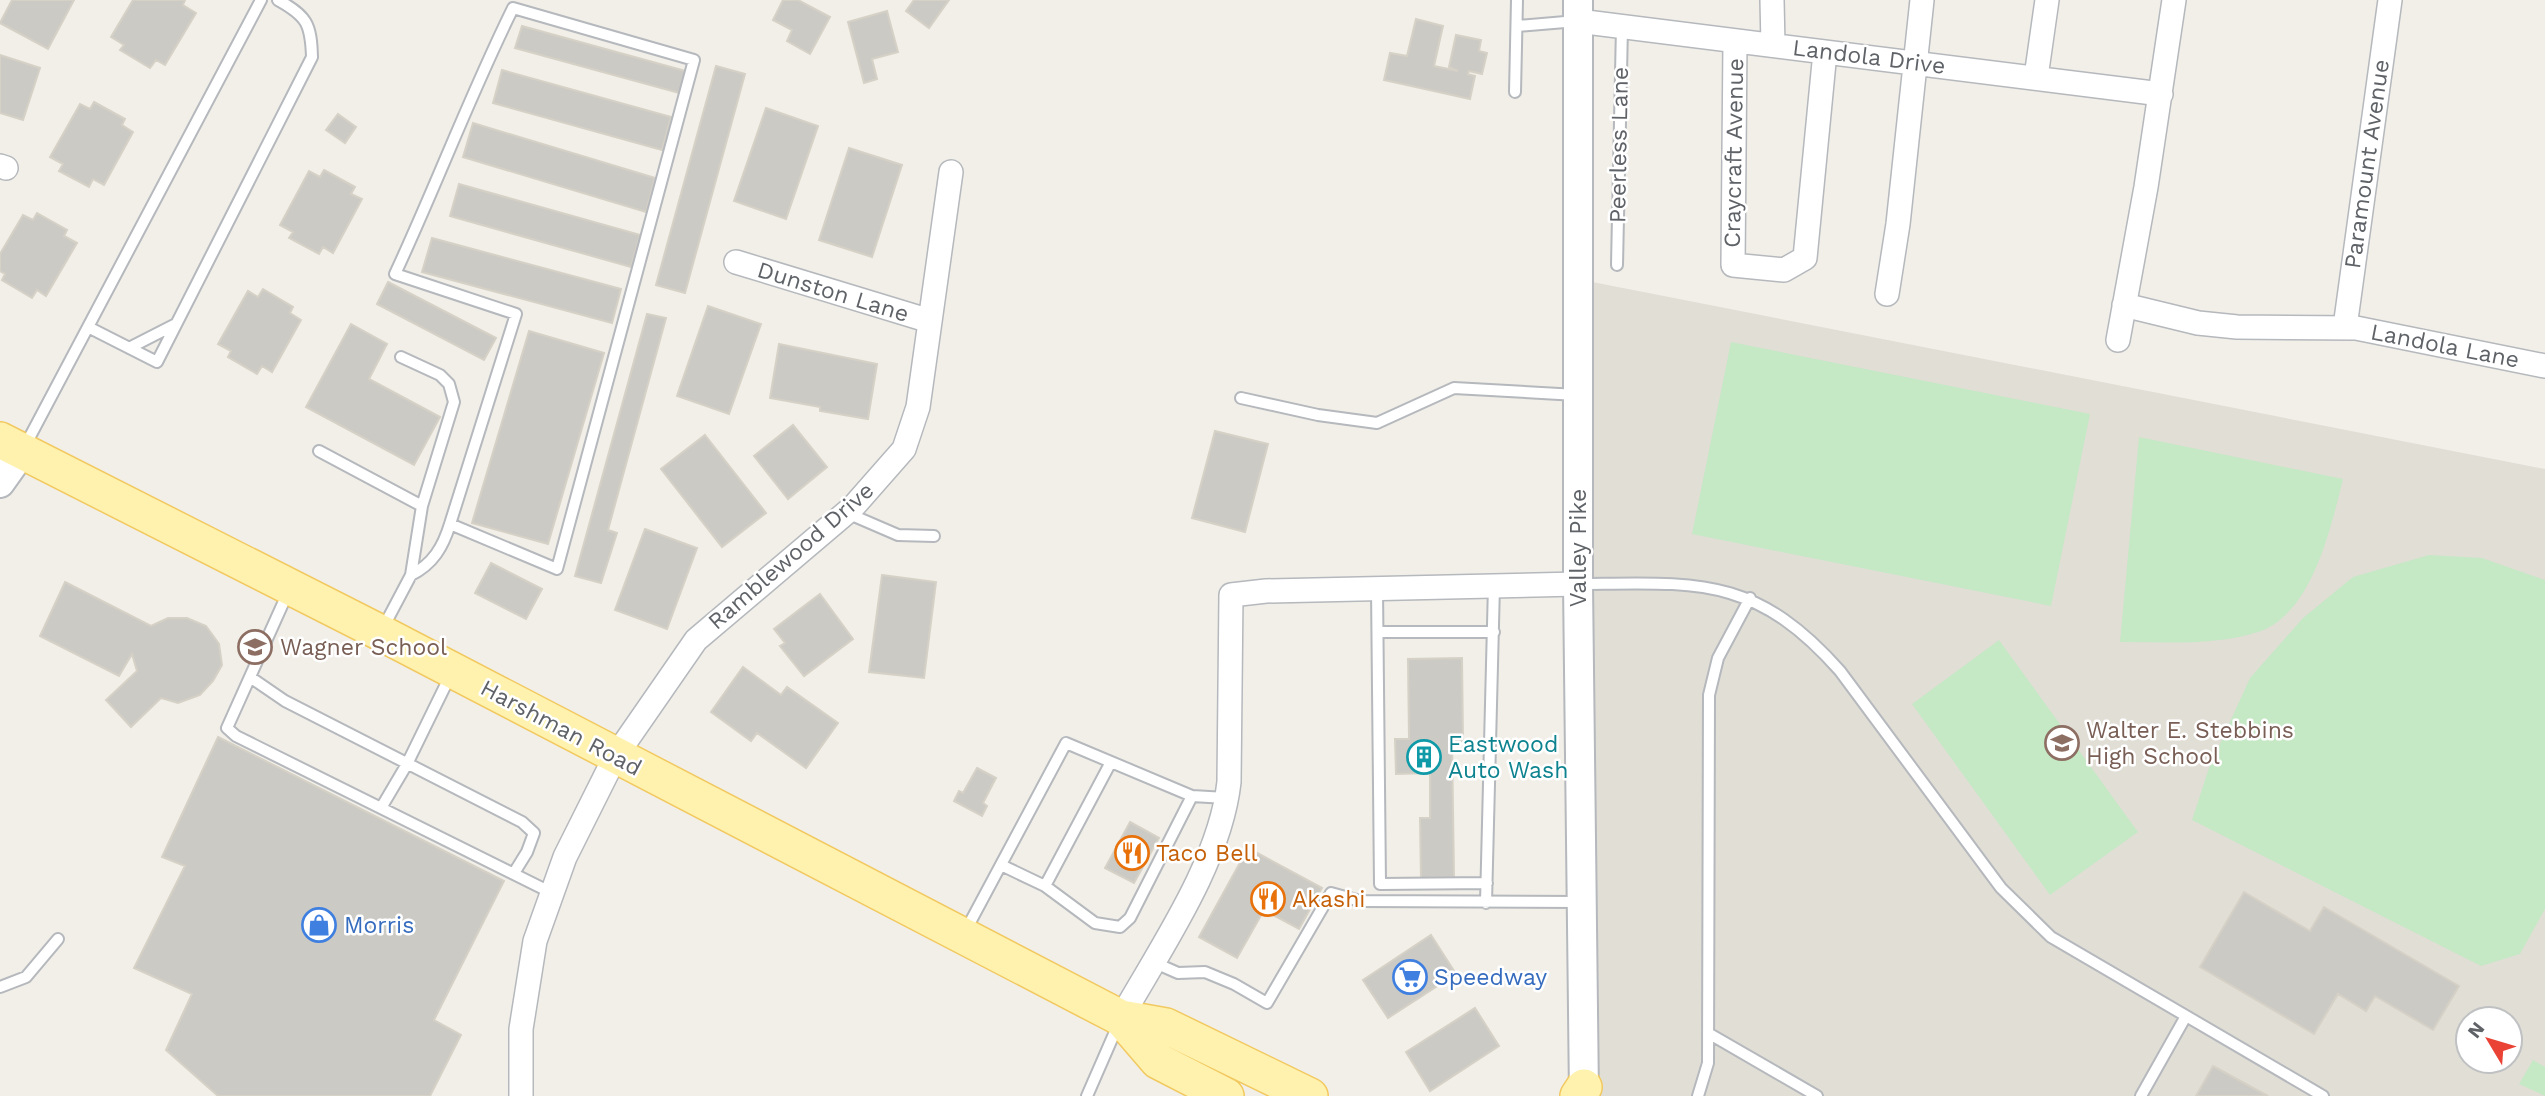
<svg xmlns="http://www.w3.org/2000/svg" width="2545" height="1096" viewBox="0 0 2545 1096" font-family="'Work Sans',sans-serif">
<rect width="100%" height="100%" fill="#f1efe8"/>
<path fill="#e1ded6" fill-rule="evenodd" d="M1577 279 2545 469V1096H1587ZM2468 1019H2510V1061H2468Z"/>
<path fill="#c5e8c5" d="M1731 342 2090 414 2051 606 1692 534Z
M2139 437 2343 479C2331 527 2312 615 2258 632 2214 646 2166 642 2120 642Z
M2429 555 2482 558 2545 580V909L2520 954 2481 966 2192 820 2209 768 2250 678 2303 618 2353 577Z
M1999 640 2138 832 2050 895 1912 704Z
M2533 1060 2545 1067V1096L2519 1084Z"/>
<path fill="#cccac5" stroke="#d6d1c6" stroke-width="2" d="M12 0H74L48 49 0 23Z
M133 0H185L183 5 196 13 165 65 156 60 150 68 120 50 124 45 111 37Z
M783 0H798L830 17 810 54 787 41 792 30 773 20Z
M914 0H949L929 28 906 11Z
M887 11 898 52 872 59 877 79 864 83 848 22Z
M1416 19 1443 26 1434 66 1458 71 1449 67 1456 35 1481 40 1479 51 1487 53 1482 74 1469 71 1468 74 1475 76 1470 99 1384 80 1390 53 1407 56Z
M522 26 689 72 683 94 515 48Z
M0 55 40 68 23 120 0 113Z
M716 66 745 74 685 293 656 285Z
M502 70 671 117 662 150 493 103Z
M94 102 125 119 122 125 133 132 104 185 93 179 89 187 59 171 63 164 50 157 80 104 90 109Z
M766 108 818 126 786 219 734 201Z
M338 114 356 127 345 143 326 130Z
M473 123 655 178 646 212 463 157Z
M849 148 902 165 872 257 819 240Z
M324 170 355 187 351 194 362 199 333 253 323 247 319 254 289 238 293 232 280 225 309 171 320 177Z
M459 184 640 235 631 267 450 216Z
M37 213 67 230 64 236 77 243 46 296 37 290 32 298 2 280 5 274 0 271V254L23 215 33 220Z
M432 238 621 289 612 323 422 272Z
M388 282 496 338 484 360 377 304Z
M263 289 293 307 290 313 301 320 272 372 262 366 257 374 228 357 231 351 218 344 248 291 258 297Z
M708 306 761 324 729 414 677 396Z
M647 314 666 318 608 530 617 533 601 583 575 576Z
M351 324 387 344 369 379 440 417 414 465 306 407Z
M529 331 604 353 548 544 472 523Z
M779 344 877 364 868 419 820 411V407L770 398Z
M793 425 827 467 788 499 754 456Z
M1215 431 1268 444 1245 532 1192 518Z
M705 435 766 513 722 547 661 469Z
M645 529 697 548 667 629 615 610Z
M491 563 542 589 526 619 475 593Z
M882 575 936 582 924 678 869 672Z
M65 582 151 626 168 618H187L206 626 219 644 222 665 213 681 200 695 178 703 161 698 131 727 106 700 137 671 132 654 119 676 40 636Z
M820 594 853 639 804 676 780 646 785 643 774 629Z
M1462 658 1463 741 1452 742 1454 877 1421 878 1420 818H1430V773L1396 774 1395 739H1409L1408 659Z
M743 667 781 695 787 687 838 723 806 768 757 733 751 741 711 712Z
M218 737 504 881 434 1020 461 1035 430 1096H218L166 1050 192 994 134 968 185 866 162 857Z
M977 768 996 778 983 803 987 806 982 816 954 801 959 791 963 793Z
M1130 822 1159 838 1134 883 1105 868Z
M1248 848 1322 888 1299 929 1264 910 1237 958 1199 937Z
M2244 892 2310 931 2324 907 2459 986 2433 1030 2375 996 2366 1011 2338 994 2314 1034 2200 967Z
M1431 935 1456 974 1388 1018 1363 980Z
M1475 1008 1499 1046 1430 1091 1406 1052Z
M2213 1066 2268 1096H2196Z"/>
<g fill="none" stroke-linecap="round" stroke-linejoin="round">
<g stroke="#b5b8bc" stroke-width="14">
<path id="service" d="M1517 26 1577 21
M1515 92 1517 0
M1617 265 1622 26
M88 327 157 362 312 57C311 24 307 16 278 0
M129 348 176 324
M1241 398 1318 415 1377 423 1454 388 1577 395
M25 446 261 0
M319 451 422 506
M847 513 898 535 934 536
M411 575C433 564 443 547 450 524L516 314 395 274C436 186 470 95 513 8L694 60 557 569 450 524
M1578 584C1696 583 1754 574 1840 671L2001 888 2051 937 2323 1096
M1377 589 1380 884 1487 883
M289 590 227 728 236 736 550 892
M383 628 411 575 422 506 454 402 449 384 440 375 401 357
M1378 632H1494
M250 677 285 701 522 822 534 833 527 852 514 873
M381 808 407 764 451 674
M1001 865 1045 886 1111 762
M1045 886 1095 923 1120 927 1130 918 1192 796
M1486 903 1494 585
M966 930 1066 743 1192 796 1226 798
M1153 962 1178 973 1205 972 1234 984 1267 1003 1331 893 1360 901 1582 902
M0 987 26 977 58 939
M1708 1033 1817 1096
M1087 1096 1118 1025
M1698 1096 1708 1063 1709 695 1718 658 1750 598
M2141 1096 2186 1016"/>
</g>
<g stroke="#b5b8bc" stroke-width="26">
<path id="minor" d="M1772 0 1773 45
M1578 21 2161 94
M1735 41 1733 265 1784 270 1805 258 1825 52
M2036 77 2047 0
M0 166 6 168
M736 262 930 321
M1887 294 1898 224 1922 0
M2124 305 2198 323 2237 327 2356 328 2545 366
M2345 327 2390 0
M2118 340 2146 187 2174 0
M1121 1018C1161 947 1220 863 1229 782L1231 595 1266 591 1578 584
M521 1096V1029L535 941 565 857 615 757 696 640 853 507 904 449 918 407 951 172"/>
</g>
<g stroke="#b5b8bc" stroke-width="32">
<path id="tertiary" d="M1578 0V584L1584 1096
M0 483 22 452"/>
</g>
<g stroke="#f2c960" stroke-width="38">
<path id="primary" d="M0 440 381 633 1121 1018 1166 1026 1310 1096
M1121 1018 1158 1061 1226 1096
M1578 1096 1584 1087"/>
</g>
<use href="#service" stroke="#fff" stroke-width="10"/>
<use href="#minor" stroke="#fff" stroke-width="23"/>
<use href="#tertiary" stroke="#fff" stroke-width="28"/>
<use href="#primary" stroke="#fff2af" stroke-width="35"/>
</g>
<defs>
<g id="school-ring" transform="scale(1.75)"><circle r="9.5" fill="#fff" stroke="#8d6e63" stroke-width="1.5"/><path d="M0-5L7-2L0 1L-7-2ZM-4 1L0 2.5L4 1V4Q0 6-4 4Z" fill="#8d6e63"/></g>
<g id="building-ring" transform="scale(1.75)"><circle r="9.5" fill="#fff" stroke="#0f9aa8" stroke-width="1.5"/><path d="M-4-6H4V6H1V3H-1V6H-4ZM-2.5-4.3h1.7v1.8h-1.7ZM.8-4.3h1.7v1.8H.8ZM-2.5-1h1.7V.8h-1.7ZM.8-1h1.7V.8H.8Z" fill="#0f9aa8"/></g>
<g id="restaurant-ring" transform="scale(1.75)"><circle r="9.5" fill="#fff" stroke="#e8710a" stroke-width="1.5"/><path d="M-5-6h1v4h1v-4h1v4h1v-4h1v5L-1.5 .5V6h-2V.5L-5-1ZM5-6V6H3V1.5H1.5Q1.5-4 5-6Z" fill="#e8710a"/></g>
<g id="shop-ring" transform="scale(1.75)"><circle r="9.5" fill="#fff" stroke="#3f7fe0" stroke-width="1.5"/><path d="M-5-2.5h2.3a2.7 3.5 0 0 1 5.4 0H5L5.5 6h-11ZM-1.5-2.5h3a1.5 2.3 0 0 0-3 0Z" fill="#3f7fe0"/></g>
<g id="supermarket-ring" transform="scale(1.75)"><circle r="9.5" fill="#fff" stroke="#3f7fe0" stroke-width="1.5"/><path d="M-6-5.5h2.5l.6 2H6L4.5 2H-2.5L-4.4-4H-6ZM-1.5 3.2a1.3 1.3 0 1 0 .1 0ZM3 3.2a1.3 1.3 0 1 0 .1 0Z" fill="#3f7fe0"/></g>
</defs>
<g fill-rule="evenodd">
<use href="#school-ring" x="255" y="647"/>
<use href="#school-ring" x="2062" y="743"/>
<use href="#building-ring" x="1424" y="757"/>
<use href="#restaurant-ring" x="1132" y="853"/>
<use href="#restaurant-ring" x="1268" y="899"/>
<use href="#shop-ring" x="319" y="925"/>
<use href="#supermarket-ring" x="1410" y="977"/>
</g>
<g text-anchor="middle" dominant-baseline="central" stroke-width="5" stroke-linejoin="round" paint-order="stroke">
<g font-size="23" fill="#5f6368" stroke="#fff">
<text transform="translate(1869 57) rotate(7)">Landola Drive</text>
<text transform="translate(1619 145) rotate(-89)">Peerless Lane</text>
<text transform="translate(1734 153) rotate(-89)">Craycraft Avenue</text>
<text transform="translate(2367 164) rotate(-82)">Paramount Avenue</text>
<text transform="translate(833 292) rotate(17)">Dunston Lane</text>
<text transform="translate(2445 346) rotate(11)">Landola Lane</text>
<text transform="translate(1578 548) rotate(-90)">Valley Pike</text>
<text transform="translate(791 556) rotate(-41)">Ramblewood Drive</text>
<text transform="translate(561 728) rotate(28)">Harshman Road</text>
</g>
<g font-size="23" fill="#785e54" stroke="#fff" text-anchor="start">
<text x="280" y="647">Wagner School</text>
<text x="2086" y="730">Walter E. Stebbins<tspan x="2086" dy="26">High School</tspan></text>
</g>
<g font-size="23" fill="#0d838f" stroke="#fff" text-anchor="start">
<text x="1448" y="744">Eastwood<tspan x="1448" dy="26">Auto Wash</tspan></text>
</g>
<g font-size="23" fill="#c56008" stroke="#fff" text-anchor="start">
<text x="1156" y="853">Taco Bell</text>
<text x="1292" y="899">Akashi</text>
</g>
<g font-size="23" fill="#366cbe" stroke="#fff" text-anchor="start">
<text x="344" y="925">Morris</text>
<text x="1434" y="977">Speedway</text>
</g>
</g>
<g transform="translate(2489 1040) rotate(308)"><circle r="33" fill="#ffffff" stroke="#bfc1c3" stroke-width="2"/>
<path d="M0-5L12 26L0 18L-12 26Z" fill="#ea4335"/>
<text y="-10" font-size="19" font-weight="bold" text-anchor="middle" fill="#5f6368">N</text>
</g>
</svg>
